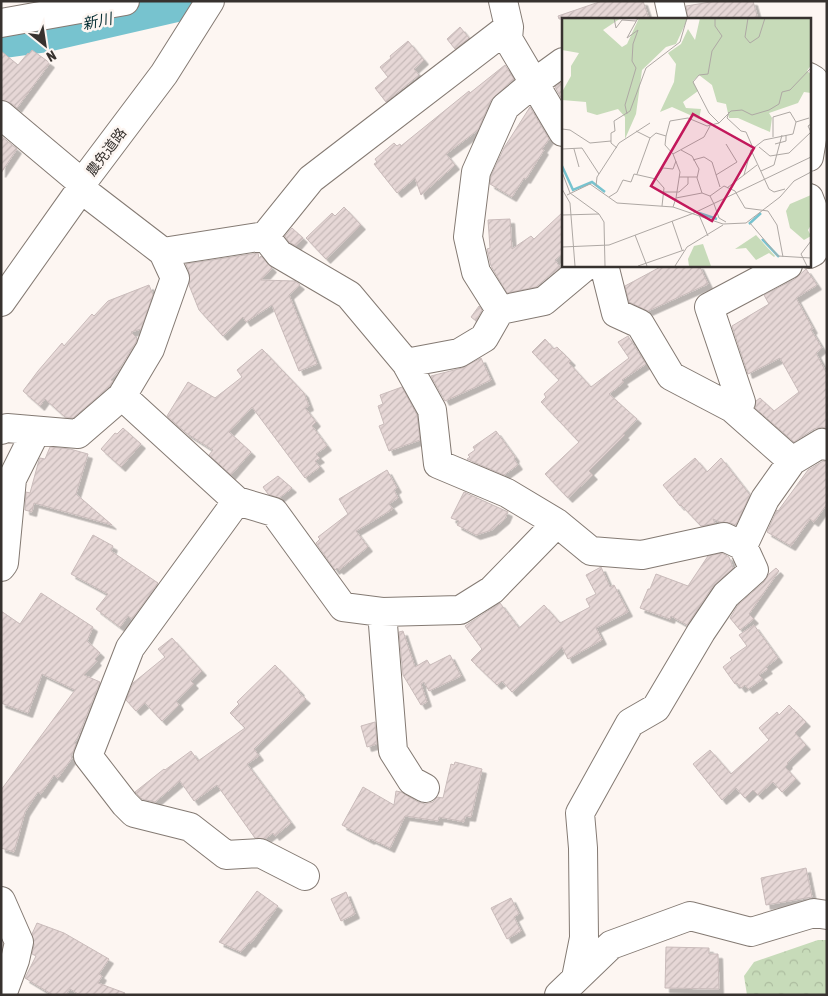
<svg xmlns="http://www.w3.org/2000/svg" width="828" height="996" viewBox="0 0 828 996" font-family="'Asap Condensed','Noto Sans JP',sans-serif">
<defs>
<pattern id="forest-crowns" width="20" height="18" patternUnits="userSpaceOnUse" patternTransform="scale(1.25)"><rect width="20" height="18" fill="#c7dbb9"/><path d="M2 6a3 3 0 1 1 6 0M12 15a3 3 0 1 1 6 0" fill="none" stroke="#acbc9f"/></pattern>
<pattern id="building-hatch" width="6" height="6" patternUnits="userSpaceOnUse" patternTransform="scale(1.25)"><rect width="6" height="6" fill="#e6d7d6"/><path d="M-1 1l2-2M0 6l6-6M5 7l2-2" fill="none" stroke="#c6b9b8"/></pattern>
<filter id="shadow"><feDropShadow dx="4.5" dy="4.5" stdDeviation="0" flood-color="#0004"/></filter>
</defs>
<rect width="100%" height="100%" fill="#fdf6f2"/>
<path fill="url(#forest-crowns)" d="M818 940H827V995H747L744 976 754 962Z"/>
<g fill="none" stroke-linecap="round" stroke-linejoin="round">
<path stroke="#77c3cf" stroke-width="35" d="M1 41 44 35 192 1"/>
</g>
<path fill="url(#building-hatch)" stroke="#c9bbba" filter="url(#shadow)" d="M602 1H643L649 19H559L558 16Z
M717 1H753L758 19H688L686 6Z
M460 27 469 38 455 49 447 39Z
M408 41 424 60 414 69 419 75 386 102 375 88 388 77 380 67 391 58 390 56Z
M32 50 50 63 17 108 11 103 1 100V51L18 65 28 53 29 54Z
M505 65 514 79 491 100 478 130 446 154 455 165 421 195 415 178 397 193 374 164 377 162 375 159 394 143 397 146 400 144 401 146 469 91 470 93Z
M563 81V101L555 87Z
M530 107 549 139 542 149 544 150 526 179 524 178 512 197 490 184 491 176 504 148Z
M1 136 17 149 1 173Z
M344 207 361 225 326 259 306 238 332 213 335 216Z
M563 212V253L555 260 560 267 536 287 507 293 491 266 487 249 490 248 488 220 510 219 512 249 531 236 534 239Z
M292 228 303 238 296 246 289 242 285 236Z
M258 253 259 258 261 256 272 268 261 280 295 281 300 285 289 295 317 364 299 371 272 305 246 322 243 317 223 336 199 310 189 285V272L186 264Z
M664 265H699L708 284 648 311 629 302 625 286Z
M806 269 817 285 796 298 813 329 811 330 822 348 816 353 827 374V429L822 427 814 429 794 442 755 408 756 401 760 398 774 411 799 392 780 358 748 374 732 326 769 304 764 295 795 279Z
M149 285 153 295 141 329 131 332 137 338 136 342 117 373 111 380 113 381 110 386 73 418 65 417 45 399 40 406 23 391 38 371 62 343 64 346 92 314 94 316 108 301Z
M479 306 482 310 476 321 471 317Z
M628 336 646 364 622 380 624 382 609 394 637 419 623 434 625 435 589 471 593 475 568 498 545 474 579 442 541 402 546 397 544 394 559 380 532 352 545 339 554 349 557 347 571 361 569 363 591 387 629 358 618 342Z
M262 349 304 393 309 406 305 408 316 422 312 426 327 446 316 454 320 458 315 461 320 467 305 478 252 407 229 432 251 452 231 475 209 455 213 450 186 433 167 416 188 382 215 398 242 377 237 370Z
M481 358 491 380 445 401 431 376 462 368Z
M402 387 417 415 420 440 389 451 379 426 384 424 378 406 383 404 380 395Z
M123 428 141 444 121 467 101 449 115 433 117 434Z
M496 431 515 457 514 459 518 465 504 475 467 459 470 457 468 455 475 450 473 447Z
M50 447 70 449 88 454 76 494 112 525 34 503 32 512 25 510 26 492 30 493 39 460 40 458 45 459Z
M695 458 707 472 721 458 750 495 736 525 730 523 720 522 713 519 715 523 701 526 681 505 680 506 663 485Z
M823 461 827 462V504L814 522 810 519 791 546 767 532 777 510 778 511 808 470Z
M387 470 397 488 394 490 398 498 389 504 393 509 356 531 368 547 339 570 337 568 335 570 316 543 320 539 318 537 348 514 339 499Z
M278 476 292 488 279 498 268 494 263 487Z
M464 492 508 512 505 519 492 530 476 535 457 525 459 521 451 518Z
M93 535 113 546 111 551 158 583 132 619 128 616 120 627 96 609 108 594 71 574Z
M722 553 729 557 733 568 713 586 687 625 671 616 670 619 640 608 648 589H650L656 574 688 586 708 556Z
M601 567 610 587 614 585 628 612 596 628 602 640 568 659 562 647 512 692 502 681 497 685 471 660 482 649 465 626 468 624 500 603 519 628 544 605 560 623 590 607 586 599 596 594 586 575Z
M776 568 779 571 749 614 754 619 740 630 730 618 738 605 764 582 769 574Z
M41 593 93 627 87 641 100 653 95 659 97 661 84 675 100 682 78 737 74 743 76 744 71 757 72 758 58 778 54 775 41 794 38 792 25 812 14 852 1 848V790L75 690 42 674 28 713 1 703V611L20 624Z
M754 625 778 658 766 667 768 669 759 675 763 679 748 689 745 685 741 688 737 683 735 684 723 667 732 660 730 658 747 646 739 635Z
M403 631 415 667 427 660 430 665 450 655 461 676 429 691 424 682 421 684 427 702 421 705 403 675 399 632Z
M172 638 202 671 191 681 194 684 176 701 179 705 162 721 145 703 136 711 126 700 133 683 165 657 158 649Z
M275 665 300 691 299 693 306 699 254 749 259 756 247 764 291 823 275 836 273 833 265 839 255 838 217 785 194 801 180 781 155 802 142 799 135 792 164 769 165 770 191 751 198 761 245 728 230 713 239 704 237 702Z
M789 705 806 722 795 733 806 745 787 763 788 764 785 767 796 779 782 792 773 782 758 795 753 790 745 798 736 788 722 800 693 764 710 750 731 774 769 740 759 728 777 712 779 715Z
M375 722 377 744 367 747 361 726Z
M455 762 482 769 471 817 465 816 464 822 439 817 438 821 405 816 390 848 371 839 370 840 342 825 363 787 394 805 396 791 401 792 418 802 425 804 433 802 437 797 443 798 451 764 454 765Z
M806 868 812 897 766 905 761 878Z
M257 891 278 906 251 943 249 942 241 952 219 942Z
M346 892 355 914 341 921 331 899Z
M511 898 519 914 514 917 521 931 507 939 491 908Z
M37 923 64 933 109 959 99 974 102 976 98 983 125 993 124 995H80L70 989 66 995H53L25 978 36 956 32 954 34 945 32 934Z
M666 947 709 948V954H718L719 989 665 988Z"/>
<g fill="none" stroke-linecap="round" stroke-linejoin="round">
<g stroke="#847a73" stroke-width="30">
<path id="minor" d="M669 1 673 19
M509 27 508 39 563 132
M809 77 814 80 819 97
M1 115 82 183
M809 157 819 97H827
M81 189 163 252 265 236 311 179 509 27 503 1
M809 198 822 232 813 252 809 254
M265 236 279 254 349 295 406 363 432 410 438 464 507 493 557 523 591 551 642 555 724 537 743 546
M604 265 616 313 640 324 671 376 732 408 792 461 822 443 827 446
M1 302 81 189 82 183 164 74 210 1
M500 310 476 272 468 237 476 172 505 107 534 83 563 62
M406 363 459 353 484 338 500 310 544 301 587 265
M122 396 237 501 274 512 343 607 382 612 460 610 492 590 557 523
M732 408 741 402 709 307 788 265
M1 430 7 428 78 434 122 396 150 349 175 278 163 252
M237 501 130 648 88 756 125 804 134 813 190 827 226 855 260 853 305 876
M1 567 4 563 12 479 36 431
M382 612 393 751 412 781 425 788
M1 901 19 942 15 960 2 995
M576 978 584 938 583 848 580 813 630 723 656 708 701 632 726 595 754 570 743 546 765 499 792 461
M559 995 611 945 690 916 751 932 814 913 827 915"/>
</g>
<g stroke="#847a73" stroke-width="30">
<path id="major" d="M1 23 125 1"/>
</g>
<use href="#minor" stroke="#fff" stroke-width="28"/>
<use href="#major" stroke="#fff" stroke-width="28"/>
</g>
<g text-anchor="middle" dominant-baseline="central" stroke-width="5" stroke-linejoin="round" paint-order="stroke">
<g font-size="14" fill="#37322f" stroke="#fdf6f2">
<text transform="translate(106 152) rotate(-53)">農免道路</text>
</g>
<g font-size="15" font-style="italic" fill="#093035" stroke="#fdf6f2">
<text transform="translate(97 21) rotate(-12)">新川</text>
</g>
</g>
<g transform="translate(562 18)">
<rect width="249" height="249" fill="#fdf6f2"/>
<path d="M141 226 149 248H127L126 241 132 228Z" fill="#c7dbb9"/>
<path d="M0 0H59L41 12 60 29 65 26 77 0H126L114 26 104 29 80 52 74 96 63 121V99L56 91 35 97 25 94 24 84 0 82V74L9 58V48L17 35 0 32ZM138 0H249V47L245 53 249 56V75L242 74 236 85 207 95 210 100 208 114 176 100H167L164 86 155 84 150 67 137 57 131 63 136 73 121 84 124 90 139 91 137 101 110 89 98 94 112 64 114 46 106 35 119 26 126 11 133 22ZM249 177V207L246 212 249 218 242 222 228 210 224 193 228 186ZM194 217 213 238 212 239 207 235 194 242 184 230 173 231Z" fill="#c7dbb9"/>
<path fill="none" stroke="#77c3cf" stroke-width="2.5" d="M0 148 11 172 30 164 43 174M137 195 155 201M187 206 199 195M200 221 217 239"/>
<path fill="none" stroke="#aea8a4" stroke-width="1" d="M52 0 54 10 60 2 74 3M153 0V8L160 18 150 33 146 56 137 57 131 64 147 95 157 105M186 0 183 19 188 25 197 19 203 0M167 94 165 100 179 113 184 114 191 130M65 96 63 87 74 50 70 43 71 26 76 12 65 20 76 0M0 111 8 112 28 125 49 123M74 113 88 120M104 118 103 127 111 136 118 154 114 180M211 119V99L228 94 234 104M213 126 224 123V117M197 129 208 138 227 135 249 114 246 108 249 106M55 130 49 125V115L53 113 52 103 68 93 84 50 118 24 125 0M0 131 20 130 37 156M12 131 17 149M119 132 130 138 137 151 135 160 140 175M189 132 207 171 212 174 223 171M111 136 142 119 148 108M131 142 142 139 150 144 158 169M199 153 212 147 220 117M0 154 8 175 37 196 42 204 43 248M75 156 88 120 94 115 104 118 108 103 126 100 145 108 157 105 169 93 180 92 190 97 207 92 217 86 220 74 228 72 249 50M154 157 175 144 164 126M182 157 189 132 202 122 231 116 234 104 247 100M117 159H135M94 161 102 170 100 188M34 168 35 159 57 125 88 105M165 170 195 147M0 171 8 185 13 248M101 174H117L126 166V159M5 177 28 166 55 185 111 189 161 206 184 205 218 179 232 163 249 154M148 178 162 168 173 173 183 190 206 193 215 207 221 239M47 179 55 174 61 162 69 164 72 156 94 161 101 150 111 151 114 143M152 186 157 200 164 204M111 189 114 180 140 175 148 178 152 186M0 197 37 196M137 197 146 218M110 203 120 232M188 205 216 238 249 240M73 217 85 248M0 229 47 227 132 195 249 139M76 248 122 232M113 248 125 229 161 207M245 248 239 236 249 223"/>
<path fill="#c2185b" fill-opacity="0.15" stroke="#c2185b" stroke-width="2.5" d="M131 96 192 130 150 203 89 168Z"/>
<rect width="249" height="249" fill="none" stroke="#37322f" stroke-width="2.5"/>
</g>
<rect width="828" height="996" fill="none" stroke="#37322f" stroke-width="5"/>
<g transform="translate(45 45) rotate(150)" stroke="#fdf6f2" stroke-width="4" paint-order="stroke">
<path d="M0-4L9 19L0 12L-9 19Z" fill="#37322f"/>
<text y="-8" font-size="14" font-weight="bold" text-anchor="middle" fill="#37322f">N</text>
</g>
</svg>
